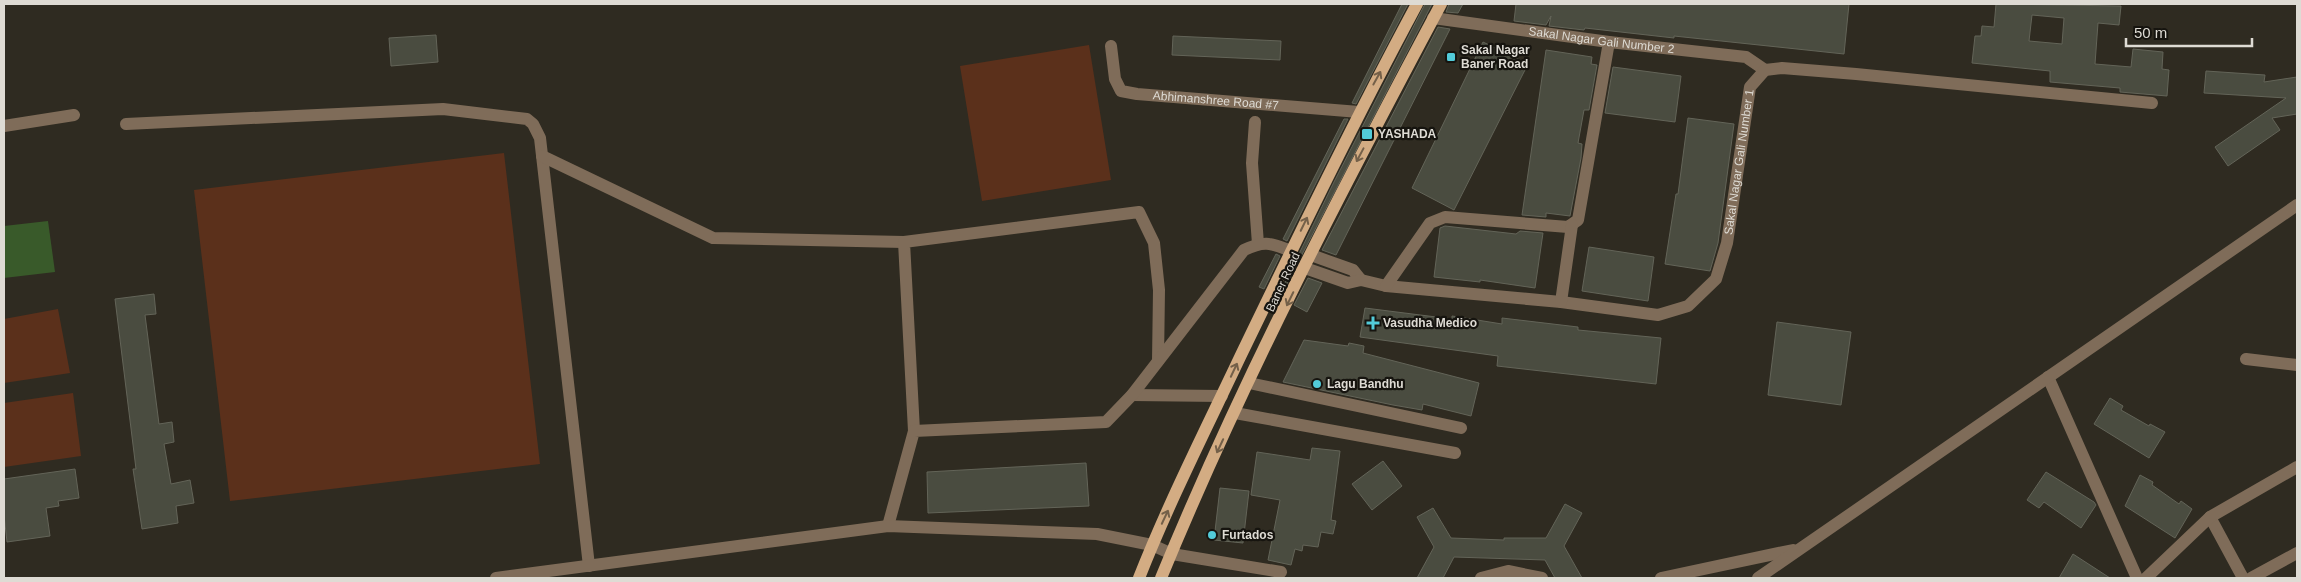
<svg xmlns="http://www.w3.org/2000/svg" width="2301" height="582" viewBox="0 0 2301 582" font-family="Helvetica,sans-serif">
<rect width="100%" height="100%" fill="#2f2b21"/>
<path fill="#5b301b" d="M1089 45 1111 180 982 201 960 66Z
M504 153 540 464 230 501 194 190Z
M58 309 70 373 4 383V319Z
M73 393 81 456 4 467V403Z"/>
<path fill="#395a2a" d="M48 221 55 272 4 278V226Z"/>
<path fill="#4a4c40" stroke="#636458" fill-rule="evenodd" d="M1402 4H1408L1356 104 1352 103Z
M1425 4H1432L1280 297H1278L1334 182Z
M1449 4H1463L1458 13 1446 12Z
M1516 4H1849L1844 54 1674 36V38L1585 28 1584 30 1549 26 1551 16 1546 25 1514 21Z
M1996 4 2121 6 2119 25 2098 23 2095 64 2131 67 2133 49 2163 52 2162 69 2169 70 2167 96 2120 92V88L2050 82V71L1972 63 1975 36H1981L1982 26 1994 27ZM2032 15 2064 18 2062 44 2029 41Z
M1438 27 1450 29 1336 255 1322 250Z
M436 35 438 62 391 66 389 38Z
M1173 36 1281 41 1280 60 1172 55Z
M1483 42 1528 64 1454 210 1412 188Z
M1546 50 1592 57 1591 64 1597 65 1589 110H1584L1578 143 1582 144 1581 158 1570 216 1546 213V217L1522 215Z
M1613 67 1681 76 1675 122 1605 113Z
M2206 71 2265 75 2264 82 2297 77V114L2272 118 2280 130 2228 166 2215 147 2286 98 2204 93Z
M1688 118 1734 124 1718 243 1710 271 1665 264 1676 194H1678Z
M1344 119H1348L1287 241 1283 239Z
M1445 226 1516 234 1520 231 1543 233 1535 288 1480 280V282L1434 277 1440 228Z
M1589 247 1654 257 1648 301 1582 291Z
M1276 254 1280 256 1264 289 1259 287Z
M1308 278 1322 283 1307 312 1294 305Z
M154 294 156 314 145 315 159 424 172 422 174 442 164 444 171 484 190 480 194 503 176 506 178 523 142 529 133 469H136L115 299Z
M1365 308 1452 319V316L1502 324V318L1578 327V330L1661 338 1656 384 1497 366 1498 356 1360 337Z
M1777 322 1851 332 1841 405 1768 395Z
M1304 340 1348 346 1349 343 1364 346 1363 353 1479 383 1471 416 1423 404 1422 410 1393 405 1283 382Z
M2110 398 2123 406 2121 410 2149 426 2150 424 2165 432 2149 458 2094 424Z
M1312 448 1340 451 1331 520 1336 521 1333 534 1321 532 1318 547 1303 545 1302 551 1295 549 1291 565 1268 560 1280 500 1251 495 1257 452 1310 460Z
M1383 461 1402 486 1372 510 1352 484Z
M1086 463 1089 506 928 513 927 472Z
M75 469 79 498 58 501 59 506 46 508 50 536 7 542 4 515V479Z
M2046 472 2094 502 2096 505 2081 528 2044 502 2039 508 2027 500Z
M2140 475 2153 482 2152 485 2179 504 2181 501 2192 509 2175 538 2125 506Z
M1220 488 1249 491 1243 543 1214 540Z
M1565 504 1582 513 1564 546 1582 578H1555L1545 560 1454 557 1443 578H1417L1434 547 1417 517 1433 508 1451 538 1504 540V538H1546Z
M2073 554 2110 578H2059Z"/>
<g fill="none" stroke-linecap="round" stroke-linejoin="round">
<g stroke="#7f6c59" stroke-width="12">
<path id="s1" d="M1433 18 1609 42 1746 57 1765 70"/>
<path id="s2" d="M1111 46 1115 79 1121 91 1137 94 1359 112"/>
<path d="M1255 122 1252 163 1258 244"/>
<path d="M126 124 443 109 527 119 533 124 540 138 589 566"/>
<path d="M4 126 74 115"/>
<path d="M542 156 713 238 904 242"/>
<path d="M1311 255 1353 270 1361 280"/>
<path id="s3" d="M1305 268 1348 283 1361 280 1386 286 1561 302 1658 315 1688 306 1716 279 1727 243 1750 87 1765 70 1782 68 1856 74 2152 103"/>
<path d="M1386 286 1430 223 1445 217 1568 227 1578 220 1609 42"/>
<path d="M1561 302 1572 225"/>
<path d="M2246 359 2297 365"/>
<path d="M2048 377 2137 578"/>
<path d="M1249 383 1461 428"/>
<path d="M1132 395 1222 396"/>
<path d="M1235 413 1455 453"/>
<path d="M914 431 904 242 1139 212 1154 243 1159 290 1158 361"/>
<path d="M2210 517 2243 578"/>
<path d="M888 526 914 431 1106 422 1132 395 1244 250C1265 240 1270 243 1291 251"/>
<path d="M496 578 888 526 1097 534 1152 545 1172 554 1281 572"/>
<path d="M1481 578 1508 571 1542 578"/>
<path d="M1661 578 1793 550"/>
<path d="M1758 578 2297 205"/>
<path d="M2146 578 2210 517 2297 467"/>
<path d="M2251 578 2297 553"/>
</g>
<path stroke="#d3ac83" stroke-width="12" d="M1139 578C1169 502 1206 429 1241 355 1298 237 1355 119 1417 4
M1161 578C1242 381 1341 191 1441 4"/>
</g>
<defs><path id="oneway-shaft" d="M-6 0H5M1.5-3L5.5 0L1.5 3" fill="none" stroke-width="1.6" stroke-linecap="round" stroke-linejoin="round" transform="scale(1.25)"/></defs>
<g stroke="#746049">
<use href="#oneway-shaft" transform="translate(1377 78) rotate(-61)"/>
<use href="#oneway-shaft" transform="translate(1360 155) rotate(118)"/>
<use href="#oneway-shaft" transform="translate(1304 224) rotate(-64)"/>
<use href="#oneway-shaft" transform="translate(1290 299) rotate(116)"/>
<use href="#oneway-shaft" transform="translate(1234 370) rotate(-65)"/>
<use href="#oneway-shaft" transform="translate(1220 446) rotate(115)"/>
<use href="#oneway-shaft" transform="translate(1165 517) rotate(-65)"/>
</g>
<g fill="#52cbd9" stroke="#16140f" stroke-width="2">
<rect x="1446" y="52" width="10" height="10" rx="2.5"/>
<rect x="1361" y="128" width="12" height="12" rx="2.5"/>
<path d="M1370.5 315.5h5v5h5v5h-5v5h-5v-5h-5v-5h5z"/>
<circle cx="1317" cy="384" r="5"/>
<circle cx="1212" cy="535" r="5"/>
</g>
<g text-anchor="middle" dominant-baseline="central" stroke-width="4.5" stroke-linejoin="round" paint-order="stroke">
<g font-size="12" fill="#dedbd4" stroke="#16140f">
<text stroke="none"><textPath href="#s1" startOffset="170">Sakal Nagar Gali Number 2</textPath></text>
<text stroke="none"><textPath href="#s2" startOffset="142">Abhimanshree Road #7</textPath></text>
<text stroke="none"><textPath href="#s3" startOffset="548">Sakal Nagar Gali Number 1</textPath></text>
<text transform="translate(1283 282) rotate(-65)">Baner Road</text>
</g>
<g font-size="12" font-weight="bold" fill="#dedbd4" stroke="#16140f" text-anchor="start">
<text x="1461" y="50">Sakal Nagar<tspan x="1461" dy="14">Baner Road</tspan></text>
<text x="1378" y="134">YASHADA</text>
<text x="1383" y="323">Vasudha Medico</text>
<text x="1327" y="384">Lagu Bandhu</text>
<text x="1222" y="535">Furtados</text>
</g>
</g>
<rect width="2301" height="582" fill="none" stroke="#dedbd4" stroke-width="10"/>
<path d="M2126 38v8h126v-8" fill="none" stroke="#dedbd4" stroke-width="2.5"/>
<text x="2134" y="38" font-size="15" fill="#dedbd4" stroke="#16140f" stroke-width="4" paint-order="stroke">50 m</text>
</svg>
